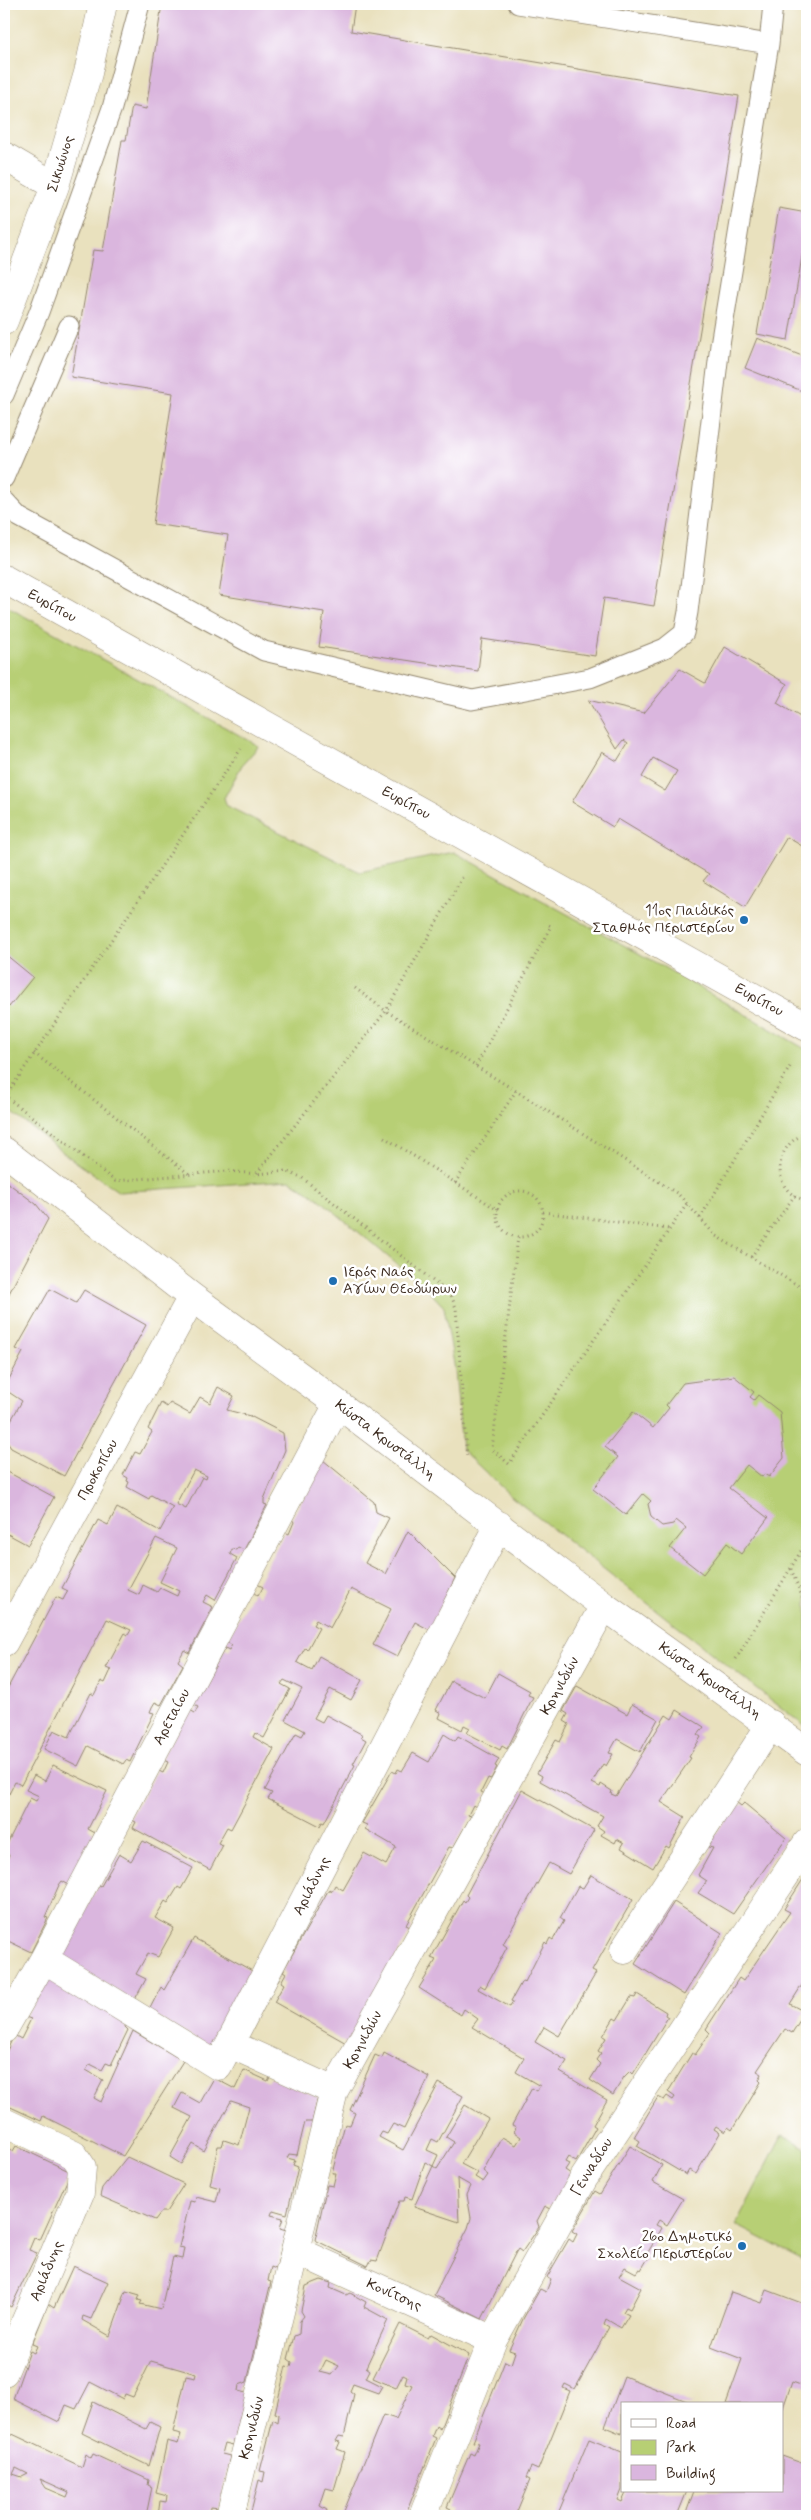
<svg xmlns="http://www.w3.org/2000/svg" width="811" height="2520" viewBox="0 0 811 2520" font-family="Mynerve,sans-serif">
<rect width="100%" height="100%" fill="#fff"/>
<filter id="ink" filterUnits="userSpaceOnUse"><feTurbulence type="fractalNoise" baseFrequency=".02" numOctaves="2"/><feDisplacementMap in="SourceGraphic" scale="10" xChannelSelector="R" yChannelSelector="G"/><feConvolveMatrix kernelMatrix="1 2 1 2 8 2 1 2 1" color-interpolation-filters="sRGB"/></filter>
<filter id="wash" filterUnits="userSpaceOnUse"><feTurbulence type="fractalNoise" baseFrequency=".0096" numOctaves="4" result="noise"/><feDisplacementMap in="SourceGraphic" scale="20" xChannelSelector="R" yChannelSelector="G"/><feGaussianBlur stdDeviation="1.12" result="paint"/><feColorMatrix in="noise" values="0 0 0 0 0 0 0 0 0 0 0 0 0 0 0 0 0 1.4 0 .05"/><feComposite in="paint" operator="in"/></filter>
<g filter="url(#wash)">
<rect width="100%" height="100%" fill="#e9e1be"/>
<path fill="#b7cf74" stroke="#797c49" d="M4 605 259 746 242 765 224 798 227 806 360 872 454 852 660 965 807 1050V1728L512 1497 462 1450 455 1370 444 1307 430 1292 318 1198 290 1180 119 1192 69 1157 4 1106Z
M782 2135 807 2148V2262L736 2225Z"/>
<g id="blocks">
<path fill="#dab6de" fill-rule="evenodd" d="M4 4H11L4 22Z
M162 4H355L351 31 739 96 654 606 604 598 595 656 482 639 478 671 319 647 324 612 219 595 228 535 153 524 173 393 71 377 93 250 103 251 122 140H126L132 106 146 109Z
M779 208 807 213V227L788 340 757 334Z
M757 338 807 358V393L745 368Z
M725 647 787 684 777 703 807 721V849L787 837 745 907 703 881 709 874 618 819 613 827 572 802 602 752 617 761 628 743 624 740 617 749 588 700 644 713 680 669 705 683ZM653 758 677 771 665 791 642 777Z
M5 954 33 977 9 1007 4 1002Z
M4 1180 36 1204 48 1219 4 1303Z
M50 1289 76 1303 84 1290 146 1325 64 1476 11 1448 5 1439 6 1429 22 1401 4 1389 23 1352 16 1349Z
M734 1376 754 1392 750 1397 754 1400 758 1395 780 1412 784 1458 769 1477 764 1474 762 1477 747 1465 729 1488 768 1518 741 1554 727 1543 703 1574 670 1548 686 1528 676 1520 673 1524 662 1526 651 1517 648 1504 651 1501 643 1494 626 1515 593 1489 618 1457 605 1447 633 1412 653 1428 669 1408 666 1405 683 1383Z
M218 1387 234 1396 227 1410 250 1416 283 1433 285 1450 264 1499V1504L267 1505 244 1550 238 1547 236 1550 232 1549 230 1554 237 1558 215 1600 207 1595 203 1602 213 1607 189 1653 184 1650 182 1654 178 1661 183 1665 161 1705 155 1702 152 1707 150 1712 154 1713 130 1762 126 1760 123 1764 88 1746 78 1766 44 1749 54 1730 69 1737 91 1693 94 1695 101 1681 105 1683 111 1670 106 1668 125 1633 128 1635 131 1630 107 1619 21 1785 15 1782 4 1804V1695L56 1597 63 1600 65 1596 68 1591 62 1588 98 1520 108 1525 117 1508 160 1531 173 1507 151 1495 149 1499 127 1487 129 1482 127 1481 128 1478 123 1475 135 1452 140 1454 152 1432 148 1429 161 1403 167 1407 170 1403 190 1414 200 1397 210 1403ZM194 1470 207 1476 206 1479 202 1477 186 1509 176 1504ZM156 1538 177 1548 160 1582 179 1591 177 1596 160 1588 157 1592 143 1585 139 1595 128 1590Z
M323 1460 374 1502 376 1512 389 1518 365 1563 386 1574 408 1531 455 1578 430 1630 415 1622 397 1657 373 1645 391 1609 351 1589 330 1628 316 1620 313 1625 319 1628 307 1650 305 1648 297 1662 312 1670 319 1656 362 1680 351 1700 330 1689 314 1718 322 1722 326 1715 363 1735 361 1737 366 1740 353 1764 355 1765 324 1823 322 1822 320 1826 268 1799 272 1793 265 1790 296 1733 302 1736 305 1731 285 1720 302 1689 284 1680 281 1684 290 1689 264 1738 255 1733 253 1737 274 1749 231 1829 227 1827 218 1843 223 1845 210 1870 133 1828 136 1822 130 1819 157 1770 163 1773 168 1762 161 1759 188 1709 195 1713 198 1707 194 1705 225 1648 229 1650 232 1645 226 1642 253 1592 258 1596 261 1591 263 1587 257 1584 285 1532 289 1534 294 1522 292 1519Z
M4 1470 54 1497 28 1545 4 1532Z
M498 1673 530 1691 528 1695 533 1697 507 1749 502 1746 500 1750 467 1733 470 1728 464 1725 462 1730 439 1718 441 1713 436 1710 451 1681 485 1698Z
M577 1686 627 1714 632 1704 658 1719 640 1752 617 1739 609 1753 613 1754 606 1766 603 1764 592 1783 600 1787 601 1784 612 1791 611 1794 616 1796 666 1715 672 1719 677 1710 704 1727 698 1735 701 1737 689 1757 691 1758 661 1802 685 1817 669 1848 666 1846 653 1868 621 1848 624 1843 617 1839 615 1843 601 1835 604 1831 597 1826 603 1816 540 1781 542 1776 537 1773 556 1740 560 1742 569 1724 564 1721 568 1714 563 1711Z
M444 1734 455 1741 458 1736 499 1759 495 1766 497 1767 491 1779 488 1778 481 1792 485 1794 477 1808 473 1805 468 1815 471 1816 453 1848 449 1847 406 1925 412 1928 348 2044 274 2002 284 1984 281 1982 286 1973 283 1971 329 1889 332 1891 335 1885 343 1890 364 1853 386 1865 396 1847 365 1829 367 1825 362 1823 392 1771 396 1773 398 1769 402 1771 413 1753 429 1762Z
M53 1765 107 1791 88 1829 95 1833 69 1885 62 1881 59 1885 45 1917 48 1918 31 1952 4 1939V1858L7 1859 9 1855 4 1850 30 1798 36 1801 39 1796 26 1790 34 1775 45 1781Z
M522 1790 594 1830 569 1874 549 1863 503 1944 507 1947 485 1988 480 1985 478 1989 510 2007 513 2002 511 2001 522 1981 525 1982 545 1942 547 1944 550 1938 553 1940 564 1921 560 1918 578 1886 583 1888 591 1875 633 1899 592 1971 596 1973 559 2036 544 2027 535 2042 567 2061 560 2072 607 2100 593 2125 596 2127 576 2162 568 2157 565 2162 569 2164 565 2170 571 2174 551 2209 545 2206 537 2221 539 2227 522 2252 518 2249 516 2252 482 2319 434 2295 468 2228 471 2218 467 2195 471 2186 457 2178 459 2222 414 2207 433 2166 437 2169 454 2142 446 2137 465 2105 488 2119 461 2164 478 2173 475 2177 483 2182 488 2175 483 2171 502 2137 516 2145 521 2137 514 2132 516 2127 512 2125 532 2088 537 2091 540 2086 516 2072 524 2058 472 2027 478 2019 464 2009 461 2015 419 1988 436 1960 431 1958 463 1900 465 1902 468 1897 466 1895Z
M736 1802 741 1806 744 1803 786 1838 733 1914 698 1893 707 1881 698 1875 713 1848 708 1847Z
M143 1841 193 1868 181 1889 178 1887 168 1903 165 1901 155 1918 174 1928 158 1957 148 1953 136 1974 146 1979 134 2001 58 1956 99 1885 101 1886 119 1854 131 1861Z
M807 1873V1977L790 2004 805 2012 792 2033 785 2029 757 2071 762 2074 759 2080 761 2082 732 2130 728 2127 725 2132 716 2126 714 2129 720 2133 696 2174 689 2170 686 2175 637 2146 640 2141 634 2137 658 2097 664 2100 667 2096 673 2100 675 2097 668 2092 692 2053 695 2055 710 2033 706 2029 739 1978 743 1981 790 1912 784 1909Z
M674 1902 722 1933 684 1995 635 1964Z
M194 1938 254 1972 211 2048 148 2012 161 1987 164 1990Z
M52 1973 126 2022 125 2027 128 2030 111 2065 106 2063 102 2070 90 2064 86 2070 103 2080 94 2098 101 2102 133 2031 183 2061 123 2156 43 2116 41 2121 4 2104V2057L14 2035 21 2039 31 2019 25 2017Z
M637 1994 666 2012 665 2015 668 2017 633 2074 630 2071 624 2077 613 2095 590 2080 600 2064 596 2060 601 2053 598 2051 606 2038 603 2036 614 2018 617 2020 631 1997 635 1998Z
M384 2053 429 2077 404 2129 393 2124 387 2134 382 2132 379 2137 403 2150 439 2083 463 2096 438 2142 432 2139 427 2150 438 2155 433 2166 425 2162 412 2199 405 2197 404 2201H399L377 2261 371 2260 368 2266 315 2240 327 2185 333 2186 336 2173H332L345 2124 350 2125 355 2113 350 2110 375 2055 382 2058Z
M244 2070 268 2081 270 2077 318 2097 312 2122H305L297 2155 289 2154 287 2158 295 2160 293 2165 298 2167 287 2214 273 2210 271 2215 283 2218 280 2228 286 2230 276 2269 271 2267 269 2276 268 2281 271 2282 247 2382 239 2385 238 2391 246 2393 233 2445 225 2443 222 2454 230 2456 219 2508 211 2507 210 2516H158L160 2501 166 2502 167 2496 156 2493 167 2441 178 2444 181 2434 173 2432 186 2376 195 2378 196 2374 151 2361 133 2397 125 2394 123 2399 90 2382 76 2409 66 2405 59 2422 13 2399 30 2351 34 2353 37 2346 32 2344 48 2304 54 2308 73 2266 108 2282 91 2319 83 2316 82 2320 110 2336 126 2291 140 2295 138 2300 142 2301 140 2304 161 2309 173 2257 182 2259 184 2248 179 2247 190 2201 195 2202 196 2197 216 2202 220 2188 210 2185 218 2146H222L224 2140 239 2145 249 2107 231 2101 204 2151 193 2144 181 2164 170 2157 192 2117 174 2108 182 2093 200 2103 214 2078 235 2089Z
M4 2139 7 2141 5 2147 13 2151 16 2146 71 2172 40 2240 34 2238 29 2250 37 2253 11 2307 4 2303Z
M630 2146 662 2165 653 2182 683 2199 667 2225 659 2220 656 2225 662 2228 647 2254 650 2255 641 2270 639 2269 636 2273 625 2267 619 2276 641 2288 630 2309 626 2307 623 2312 629 2315 621 2328 606 2319 604 2324 609 2327 575 2389 565 2384 563 2388 570 2391 538 2470 531 2467 526 2478 530 2480 515 2516H448L451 2509 447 2507 470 2453 474 2455 479 2443 473 2442 505 2361 511 2364 515 2352 509 2350 523 2319 540 2289 546 2292 551 2279 547 2277 569 2239 573 2242 577 2234 572 2231 595 2191 600 2194Z
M127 2157 184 2184 166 2212H161L155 2220 100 2196 102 2188Z
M321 2280 331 2283 330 2288 346 2295 350 2293 366 2302 364 2307 388 2320 366 2367 370 2370 366 2378 382 2386 378 2393 353 2384 350 2391 354 2394 344 2437 339 2436 336 2441 340 2442 337 2449 345 2452 334 2490 326 2488 320 2506 327 2510 325 2516H250L259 2480 263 2482 265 2472 260 2471 273 2420 278 2423 279 2414 275 2413 286 2366 291 2367 292 2362 288 2359 294 2336 299 2334 300 2321 304 2316 301 2311 306 2286ZM326 2360 339 2366 332 2375 320 2372Z
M767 2290 807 2305V2387L792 2382 783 2408 782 2404H726L742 2359 711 2347 731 2292 762 2303Z
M400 2324 428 2338 431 2334 469 2355 440 2429 436 2426 432 2436 436 2438 405 2516H342L383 2415 396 2419 412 2385 405 2383 407 2376 403 2374 396 2388 373 2378Z
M624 2376 694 2404H622V2434L605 2427Z
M93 2402 146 2429 150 2422 160 2427 149 2466 82 2433Z
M4 2430 82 2467 86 2454 91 2458 93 2454 149 2480 148 2485 152 2487 146 2516H4ZM16 2468 28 2474 22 2477 13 2474ZM40 2479 69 2492 67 2497 46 2488Z
M589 2439 622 2452V2490L618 2500 622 2502 627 2491H687L677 2516H557Z
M782 2456 807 2465V2516H685L694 2491H782Z"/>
</g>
</g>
<g filter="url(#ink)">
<use href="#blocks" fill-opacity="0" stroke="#92866e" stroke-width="1"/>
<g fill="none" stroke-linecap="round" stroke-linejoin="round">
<g stroke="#92866e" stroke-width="21">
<path id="service" d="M518 4 769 44
M4 395 39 312 112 108 140 4
M4 478 69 326
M4 501 19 517 264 651 472 700 590 678 665 648 684 633 688 612 720 345 769 44 773 4"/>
</g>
<g stroke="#92866e" stroke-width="29">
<path id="minor" d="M4 156 55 186
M4 321 55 186 88 73 103 4
M4 579 807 1027
M4 1151 192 1297 338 1404 604 1606 807 1752
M4 1642 192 1297
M624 1950 771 1724
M44 1959 218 2066 499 1525
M4 2029 44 1959 338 1404
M230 2044 334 2091
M4 2122 74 2155 82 2167 80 2193 4 2372
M295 2250 493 2340
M230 2516 334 2091 604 1606
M423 2516 493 2340 584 2178 807 1843"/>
</g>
<path stroke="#92866e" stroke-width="3" stroke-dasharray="1 4" stroke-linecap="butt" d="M355 988 386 1011 516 1091 678 1194 716 1236 807 1291
M34 1053 189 1174
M476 1066 551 926 549 925
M4 1095 115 1181 228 1171 257 1174 285 1171 301 1177 451 1295 456 1308 467 1459
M5 1097 241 749
M807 1134C772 1142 770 1195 807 1200
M384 1137 498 1210
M257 1173 386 1011 463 876
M455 1183 516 1091
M497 1214a23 23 0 1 1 46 0a23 23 0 1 1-46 0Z
M543 1212 669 1229
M700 1218 791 1065
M518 1237 492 1449 509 1464 687 1204
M751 1257 795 1195
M791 1569 807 1609
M736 1659 807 1541"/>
<use href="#service" stroke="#fff" stroke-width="19"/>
<use href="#minor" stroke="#fff" stroke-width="28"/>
</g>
</g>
<g fill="#1f6fb2" stroke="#fff" stroke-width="2">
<circle cx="744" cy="920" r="5"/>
<circle cx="333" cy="1281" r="5"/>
<circle cx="742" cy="2246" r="5"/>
</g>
<g text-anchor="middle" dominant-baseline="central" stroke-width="5" stroke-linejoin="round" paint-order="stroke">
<g font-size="15" fill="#3b2a1e" stroke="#fff">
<text transform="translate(61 164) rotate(-73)">Σικυώνος</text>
<text transform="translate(52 606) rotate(29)">Ευρίπου</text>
<text transform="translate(406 803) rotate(29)">Ευρίπου</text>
<text transform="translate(759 1000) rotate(29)">Ευρίπου</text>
<text transform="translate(385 1440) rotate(37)">Κώστα Κρυστάλλη</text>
<text transform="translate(98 1470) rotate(-61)">Προκοπίου</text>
<text transform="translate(710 1681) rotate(35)">Κώστα Κρυστάλλη</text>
<text transform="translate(560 1686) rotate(-61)">Κρηνιδών</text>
<text transform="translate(172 1717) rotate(-62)">Αρεταίου</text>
<text transform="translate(312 1886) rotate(-63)">Αριάδνης</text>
<text transform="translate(363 2040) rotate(-61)">Κρηνιδών</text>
<text transform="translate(592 2167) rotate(-58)">Γενναδίου</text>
<text transform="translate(47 2271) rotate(-67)">Αριάδνης</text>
<text transform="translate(394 2295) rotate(24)">Κονίτσης</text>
<text transform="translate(252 2428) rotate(-76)">Κρηνιδών</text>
</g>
<g font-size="15" fill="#3b2a1e" stroke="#fff" text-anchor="end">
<text x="734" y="911">11ος Παιδικός<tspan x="734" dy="17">Σταθμός Περιστερίου</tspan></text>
<text x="343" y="1272" text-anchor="start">Ιερός Ναός<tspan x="343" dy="17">Αγίων Θεοδώρων</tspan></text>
<text x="732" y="2237">26ο Δημοτικό<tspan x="732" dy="17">Σχολείο Περιστερίου</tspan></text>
</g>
</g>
<rect width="811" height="2520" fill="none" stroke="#fff" stroke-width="20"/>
<rect x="621" y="2402" width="162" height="90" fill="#ffffff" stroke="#b1aaa5"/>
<rect x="631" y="2419" width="25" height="8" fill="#ffffff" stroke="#b1aaa5"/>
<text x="666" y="2428" font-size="15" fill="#3b2a1e">Road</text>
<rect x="631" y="2440" width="25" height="15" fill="#b7cf74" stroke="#b1aaa5"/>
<text x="666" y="2452" font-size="15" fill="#3b2a1e">Park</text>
<rect x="631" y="2465" width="25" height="15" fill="#dab6de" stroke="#b1aaa5"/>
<text x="666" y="2478" font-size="15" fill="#3b2a1e">Building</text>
</svg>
